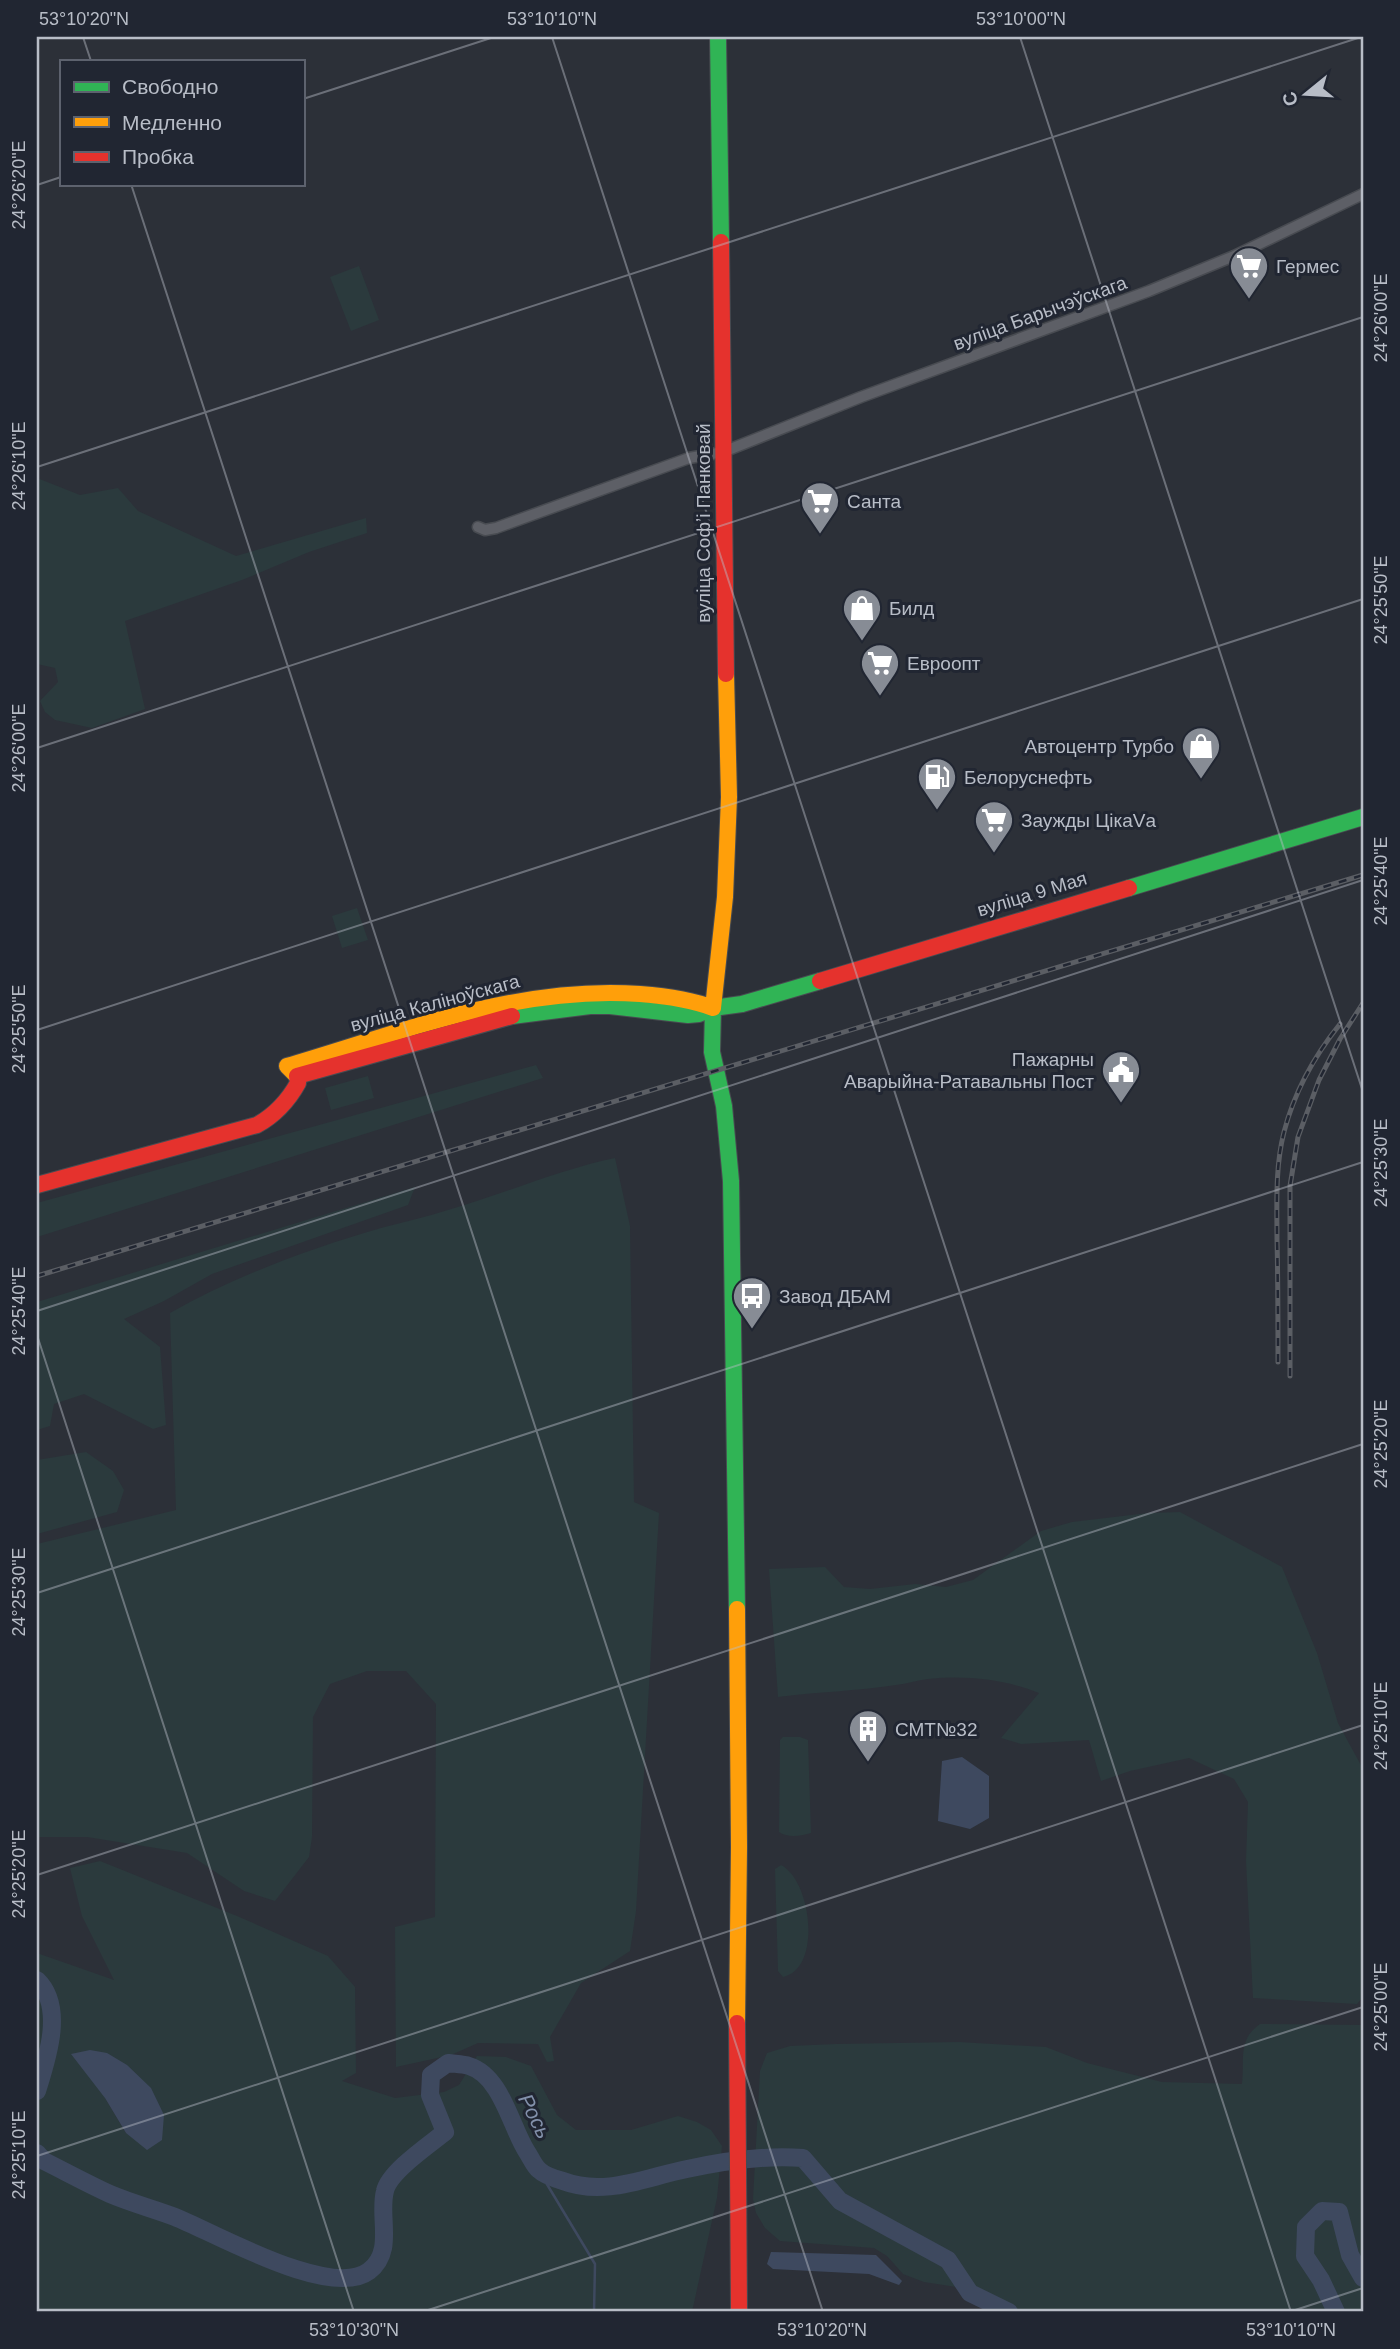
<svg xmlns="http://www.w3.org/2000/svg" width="1400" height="2349" viewBox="0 0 1400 2349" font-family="Helvetica,sans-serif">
<rect width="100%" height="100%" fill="#2c3038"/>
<path fill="#2b3a3d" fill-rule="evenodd" d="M359 266 379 320 351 331 330 277Z
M37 478 80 495 118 488 138 511 236 556 366 518 367 533 309 552 242 580 125 621 145 709 92 728 55 720 45 712 40 701 58 682 55 668 37 664Z
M357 908 368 940 342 948 332 916Z
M536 1065 543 1078 37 1237V1203Z
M368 1076 374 1098 331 1110 325 1088Z
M615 1158 630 1226 634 1502 659 1513 636 1911 630 1951 581 1983 550 2037 554 2061 547 2062 538 2044 478 2043 451 2055 396 2067 395 1927 435 1917 436 1704 406 1671H367L330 1684 313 1717 312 1837 309 1857 275 1901 244 1891 187 1853 87 1837H37V1544L176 1510 170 1313C236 1276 308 1249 381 1228 403 1222 426 1217 448 1210 504 1194 558 1170 615 1158Z
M415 1187 408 1205 212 1274 164 1301 124 1319 160 1347 166 1425 153 1429 84 1394 54 1404 50 1426 37 1430V1302Z
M86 1452 113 1471 124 1490 117 1512 37 1534V1460Z
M1180 1512 1282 1567 1317 1653 1338 1723 1363 1769V1997L1357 2004 1253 1998 1246 1861 1248 1802 1234 1779 1189 1758 1130 1771 1101 1781 1089 1740 1021 1744 1001 1738 1039 1693C1004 1679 966 1675 928 1679 917 1680 907 1684 896 1685 857 1691 817 1692 778 1697L769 1569 825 1567 844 1587 870 1589 915 1584 946 1587 973 1580 1041 1531 1072 1522 1148 1513Z
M783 1737H800L808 1740 811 1833C802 1836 787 1838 779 1832L780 1740Z
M100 1861 237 1916 328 1956 355 1987 356 2073 342 2081 395 2098 444 2092 459 2085 477 2056 506 2057 531 2066 557 2115 576 2130H631L678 2116 697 2122 711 2130 722 2146 717 2198 692 2312H37V1953L114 1980 82 1916 70 1868ZM127 2065 126 2133 105 2098Z
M781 1865C812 1881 822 1969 783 1977L778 1971 775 1869Z
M1260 2024 1363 2025V2312H1024L982 2291 924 2282 903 2274 887 2256 874 2248 780 2241 765 2228 756 2213 753 2199 760 2071 767 2053 790 2046 836 2044 959 2042 1046 2047 1087 2063 1162 2082 1242 2084C1245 2060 1237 2040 1260 2024Z"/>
<path fill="#3e495f" d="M962 1757 989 1776V1818L970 1829 938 1821 942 1761Z
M90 2050 107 2053 127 2065 151 2088 164 2115 162 2140 147 2150 126 2133 105 2098 71 2054Z
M771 2252 876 2255 902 2281 899 2285 869 2274 773 2269 767 2264Z"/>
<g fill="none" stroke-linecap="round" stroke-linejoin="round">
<path stroke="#3e495f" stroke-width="2.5" d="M539 2171 595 2264 594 2312"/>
<path stroke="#3e495f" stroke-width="18" d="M37 1980C65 2007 47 2059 37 2091
M37 2153 44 2161C66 2172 88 2184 110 2194 131 2203 154 2209 175 2217 215 2233 331 2300 369 2271 395 2251 378 2217 385 2191 389 2172 429 2145 445 2132L430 2095 431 2075 448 2063C455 2064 463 2064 469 2066 502 2076 511 2128 527 2152 531 2158 534 2166 539 2170 544 2175 556 2179 563 2181 605 2197 646 2177 687 2169 724 2161 766 2155 803 2158L840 2201 948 2260 970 2293 1009 2312
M1336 2312 1321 2280 1305 2256 1306 2227 1322 2211 1339 2212 1350 2255 1363 2278"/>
<g stroke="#484b51" stroke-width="13">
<path id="street" d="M478 527 485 530 496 528 689 458 723 452 861 397 1149 291 1234 256 1363 194"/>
</g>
<g stroke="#484b51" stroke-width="18">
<path id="fast" d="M718 37 721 242
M1129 888 1363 817
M512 1016 590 1006H610L688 1015 699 1014 713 1008
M737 1609 731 1181 724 1106 712 1052 713 1008 742 1004 820 981"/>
</g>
<g stroke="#484b51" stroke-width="18">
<path id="slow" d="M713 1008 725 897 729 797 726 674
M297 1076 287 1066C403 1032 518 985 640 994 665 996 690 999 713 1008
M737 1609 739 1847 737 2023"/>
</g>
<g stroke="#484b51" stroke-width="18">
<path id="jam" d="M721 242 726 674
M820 981 1129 888
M297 1076 512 1016
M37 1185 257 1125C275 1115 288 1101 298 1083L297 1076
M737 2023 739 2312"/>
</g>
<use href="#street" stroke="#5d5f66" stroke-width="10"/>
<use href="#fast" stroke="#30b455" stroke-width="16"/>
<use href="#slow" stroke="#ff9f0a" stroke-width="16"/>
<use href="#jam" stroke="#e5322d" stroke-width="16"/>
<g stroke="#5b5e64" stroke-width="5">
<path id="rail" d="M37 1276 1363 875
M1278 1362C1278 1321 1278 1280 1277 1239 1277 1204 1275 1167 1284 1132 1294 1093 1315 1055 1340 1024
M1290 1376V1186L1298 1137 1319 1080 1340 1039 1363 1003"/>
</g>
<use href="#rail" stroke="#212632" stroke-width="2.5" stroke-dasharray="8" stroke-linecap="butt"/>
</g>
<path fill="none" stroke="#b8bdc7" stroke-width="2" stroke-opacity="0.45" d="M83 37 91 61M552 37 1291 2312M1020 37 1363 1092M303 99 494 37M131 184 823 2312M37 185 61 177M37 467 1361 37M37 748 1363 317M37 1030 1363 599M37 1311 1363 880M37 1335 354 2312M37 1593 1363 1162M37 1875 1363 1444M37 2156 1363 1725M422 2312 1363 2007M1289 2312 1363 2288"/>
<defs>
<g id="supermarket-pin" transform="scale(2.0125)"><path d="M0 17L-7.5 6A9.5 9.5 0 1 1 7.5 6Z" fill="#878c95" stroke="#212632"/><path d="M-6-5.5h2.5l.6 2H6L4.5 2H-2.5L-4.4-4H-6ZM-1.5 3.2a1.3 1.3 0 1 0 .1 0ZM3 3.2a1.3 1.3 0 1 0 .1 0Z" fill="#fff"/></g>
<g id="shop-pin" transform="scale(2.0125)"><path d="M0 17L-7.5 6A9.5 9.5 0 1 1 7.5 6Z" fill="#878c95" stroke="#212632"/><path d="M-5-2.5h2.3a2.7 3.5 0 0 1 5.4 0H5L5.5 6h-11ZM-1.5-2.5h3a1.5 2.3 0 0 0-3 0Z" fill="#fff"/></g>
<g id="fuel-pin" transform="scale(2.0125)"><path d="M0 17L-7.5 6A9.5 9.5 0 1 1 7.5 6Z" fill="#878c95" stroke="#212632"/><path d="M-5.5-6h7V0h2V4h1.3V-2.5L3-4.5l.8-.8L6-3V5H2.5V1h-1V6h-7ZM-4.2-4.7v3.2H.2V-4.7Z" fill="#fff"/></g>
<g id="civic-pin" transform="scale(2.0125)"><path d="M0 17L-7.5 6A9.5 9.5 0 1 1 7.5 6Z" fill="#878c95" stroke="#212632"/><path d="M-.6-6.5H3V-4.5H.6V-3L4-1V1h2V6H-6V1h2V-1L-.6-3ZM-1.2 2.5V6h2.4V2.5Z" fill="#fff"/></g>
<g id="bus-pin" transform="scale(2.0125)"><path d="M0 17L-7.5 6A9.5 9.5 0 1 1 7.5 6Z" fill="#878c95" stroke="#212632"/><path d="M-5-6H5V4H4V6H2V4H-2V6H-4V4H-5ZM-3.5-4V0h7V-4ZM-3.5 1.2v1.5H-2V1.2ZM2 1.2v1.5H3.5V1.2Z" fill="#fff"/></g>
<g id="building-pin" transform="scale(2.0125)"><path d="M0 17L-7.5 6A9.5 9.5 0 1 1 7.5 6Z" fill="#878c95" stroke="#212632"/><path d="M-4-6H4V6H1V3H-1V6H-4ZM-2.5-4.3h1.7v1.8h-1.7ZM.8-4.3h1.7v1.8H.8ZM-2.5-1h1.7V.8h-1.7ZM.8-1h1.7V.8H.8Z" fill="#fff"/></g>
</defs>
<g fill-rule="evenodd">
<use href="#supermarket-pin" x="1249" y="266"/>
<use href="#supermarket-pin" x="820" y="501"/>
<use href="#shop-pin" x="862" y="608"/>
<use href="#supermarket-pin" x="880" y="663"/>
<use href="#shop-pin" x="1201" y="746"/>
<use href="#fuel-pin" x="937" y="777"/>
<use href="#supermarket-pin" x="994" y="820"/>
<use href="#civic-pin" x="1121" y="1070"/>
<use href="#bus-pin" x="752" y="1296"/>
<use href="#building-pin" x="868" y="1729"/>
</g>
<g text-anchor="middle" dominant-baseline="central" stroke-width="6" stroke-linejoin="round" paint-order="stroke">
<g font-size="19" fill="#b8bdc7" stroke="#212632" text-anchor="start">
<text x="1276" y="266">Гермес</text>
<text x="847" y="501">Санта</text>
<text x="889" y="608">Билд</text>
<text x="907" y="663">Евроопт</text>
<text x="1174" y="746" text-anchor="end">Автоцентр Турбо</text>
<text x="964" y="777">Белоруснефть</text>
<text x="1021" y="820">Заужды ЦікаVа</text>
<text x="1094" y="1059" text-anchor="end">Пажарны<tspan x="1094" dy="22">Аварыйна-Ратавальны Пост</tspan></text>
<text x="779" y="1296">Завод ДБАМ</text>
<text x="895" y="1729">СМТ№32</text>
</g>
<g font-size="19" fill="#b8bdc7" stroke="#212632">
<text transform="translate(1040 313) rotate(-20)">вуліца Барычэўскага</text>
<text transform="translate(703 523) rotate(-90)">вуліца Софʼі Панковай</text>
<text transform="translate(1032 894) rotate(-17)">вуліца 9 Мая</text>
<text transform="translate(435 1003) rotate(-15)">вуліца Каліноўскага</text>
</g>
<g font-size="21" font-style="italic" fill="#8391ab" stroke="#212632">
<text transform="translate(535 2116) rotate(63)">Рось</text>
</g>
</g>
<rect width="1400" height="2349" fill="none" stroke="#212632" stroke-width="77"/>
<rect x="60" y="60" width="245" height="126" fill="#212632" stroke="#5d626e" stroke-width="2"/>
<rect x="74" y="82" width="35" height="10" fill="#30b455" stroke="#5d626e" stroke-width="2"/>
<text x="122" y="94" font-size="21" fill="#b8bdc7">Свободно</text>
<rect x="74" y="117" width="35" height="10" fill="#ff9f0a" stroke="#5d626e" stroke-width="2"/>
<text x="122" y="130" font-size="21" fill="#b8bdc7">Медленно</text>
<rect x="74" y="152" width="35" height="10" fill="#e5322d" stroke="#5d626e" stroke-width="2"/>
<text x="122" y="164" font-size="21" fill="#b8bdc7">Пробка</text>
<g transform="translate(1306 94) rotate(252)" stroke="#212632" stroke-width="5" paint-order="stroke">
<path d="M0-5L12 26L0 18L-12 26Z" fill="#b8bdc7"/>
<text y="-10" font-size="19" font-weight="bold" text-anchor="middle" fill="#b8bdc7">С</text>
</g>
<rect x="38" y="38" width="1324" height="2272" fill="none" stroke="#b8bdc7" stroke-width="2.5"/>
<g font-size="18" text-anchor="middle" fill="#b8bdc7">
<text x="84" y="25">53°10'20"N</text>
<text x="552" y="25">53°10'10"N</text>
<text x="1021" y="25">53°10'00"N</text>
<text transform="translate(19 185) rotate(-90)" y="6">24°26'20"E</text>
<text transform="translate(1381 318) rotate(-90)" y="6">24°26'00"E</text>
<text transform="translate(19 466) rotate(-90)" y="6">24°26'10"E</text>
<text transform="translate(1381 600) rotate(-90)" y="6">24°25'50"E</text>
<text transform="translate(19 748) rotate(-90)" y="6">24°26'00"E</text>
<text transform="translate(1381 881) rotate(-90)" y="6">24°25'40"E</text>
<text transform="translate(19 1029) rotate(-90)" y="6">24°25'50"E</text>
<text transform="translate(1381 1163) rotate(-90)" y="6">24°25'30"E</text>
<text transform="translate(19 1311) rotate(-90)" y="6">24°25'40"E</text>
<text transform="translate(1381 1444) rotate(-90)" y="6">24°25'20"E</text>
<text transform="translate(19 1592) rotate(-90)" y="6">24°25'30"E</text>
<text transform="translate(1381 1726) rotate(-90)" y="6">24°25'10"E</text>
<text transform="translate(19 1874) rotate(-90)" y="6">24°25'20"E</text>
<text transform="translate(1381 2007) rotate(-90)" y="6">24°25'00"E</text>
<text transform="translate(19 2155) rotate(-90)" y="6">24°25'10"E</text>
<text x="354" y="2336">53°10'30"N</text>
<text x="822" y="2336">53°10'20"N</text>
<text x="1291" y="2336">53°10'10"N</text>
</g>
</svg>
